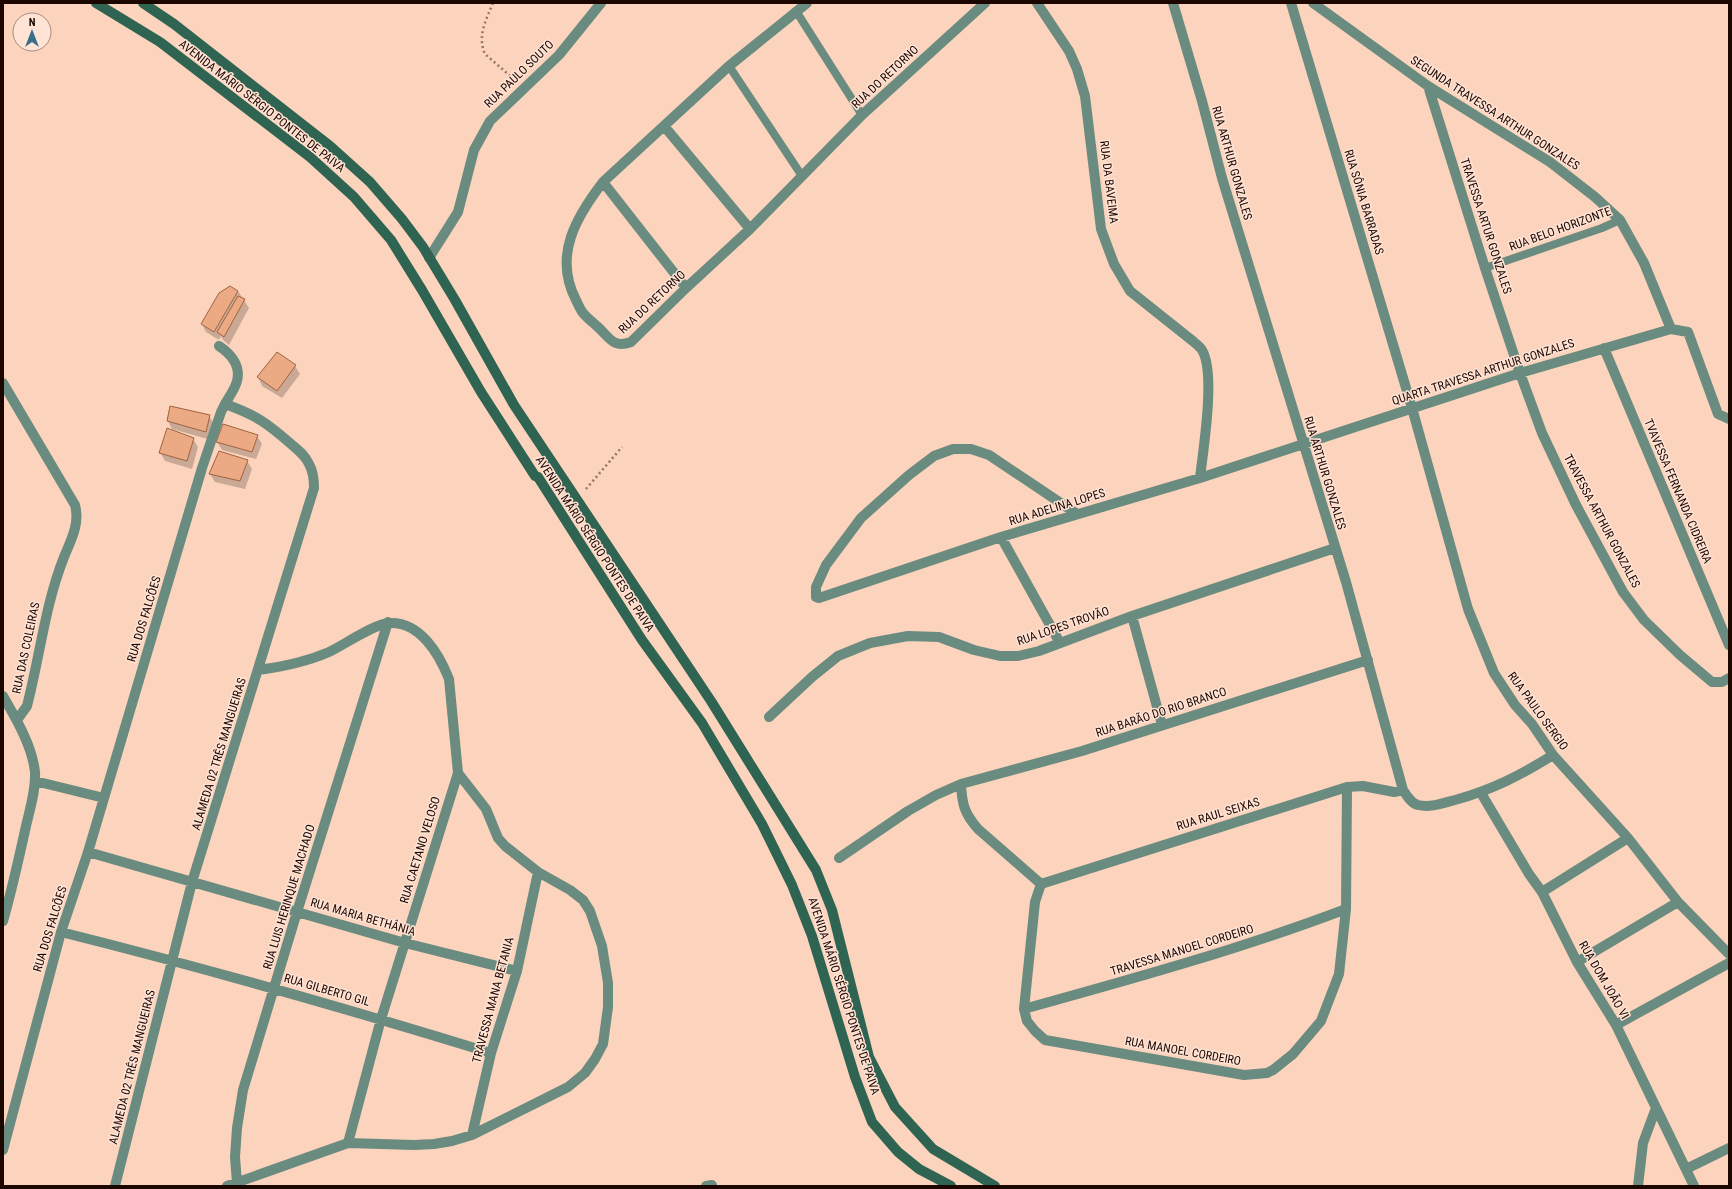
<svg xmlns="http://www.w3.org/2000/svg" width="1732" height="1189" viewBox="0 0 1732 1189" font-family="'Roboto Condensed',sans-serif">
<rect width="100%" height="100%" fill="#fcd3bc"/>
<path fill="#0003" d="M238 291 249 308 229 345 223 340 221 336 219 340 206 332 202 324Z
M277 354 295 366 300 374 282 398 262 386 258 377Z
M209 416 214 424 211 440 172 429 168 421Z
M257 436 262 444 256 459 222 450 217 442Z
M193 439 198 447 192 469 165 461 160 452Z
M247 461 252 469 245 489 215 482 210 474Z"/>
<path fill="#eba984" stroke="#a06440" d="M230 286 238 291 214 332 201 324 219 293Z
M238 296 245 299 224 337 217 332Z
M277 352 296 365 277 391 257 377Z
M170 406 210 415 206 432 167 421Z
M223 424 258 435 252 452 216 442Z
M167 428 194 438 187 461 159 453Z
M219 451 248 460 240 481 209 474Z"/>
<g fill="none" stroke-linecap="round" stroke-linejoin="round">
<path stroke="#967566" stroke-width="2.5" stroke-dasharray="2 3" stroke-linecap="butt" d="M493 3C486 20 477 36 485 54L516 81
M586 489 622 447"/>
<path stroke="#6a8b7f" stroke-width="8" d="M796 11 862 115
M729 66 802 176
M1485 268 1602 228 1620 220"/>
<path stroke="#6a8b7f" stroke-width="10" d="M807 3 729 66 603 182C576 217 553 256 576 300 578 304 580 309 583 313 588 319 595 324 601 330 611 340 615 348 631 342L686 288 750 229 862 115 985 3
M1037 3 1069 51 1077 69 1085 96 1101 229 1114 264 1130 291 1194 342C1196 344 1200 347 1202 350 1216 373 1203 450 1200 478
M1173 3 1202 101 1222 178 1346 582 1403 790C1407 796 1411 803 1418 805 1431 808 1443 803 1455 800 1492 790 1521 775 1553 755
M1291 3 1412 408 1468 609 1494 673 1515 705 1532 724 1553 755 1628 838 1678 902 1729 954
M1313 3 1428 86 1550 162 1595 197 1620 220 1644 263 1671 329
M1428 86 1485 268 1520 373 1542 433 1576 505 1623 592 1644 620 1680 655 1712 682H1722L1729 678
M664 126 750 229
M603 182 686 288
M429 258 458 212 474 150 490 121 559 55 601 3
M219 346C231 354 241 366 237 381 235 389 229 397 225 404
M1604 348 1729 645
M3 383 75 505C80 524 71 540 64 557 45 605 40 656 27 706L17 720
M1077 514 989 455 971 449H953L934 456 909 475 861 518 826 565 816 587V597L819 598 1001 537 1200 478 1520 373 1671 329 1688 332 1718 414 1729 419
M1001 537 1060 643
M1132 616 1162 725
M3 696C16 719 32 745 35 772 36 790 30 809 26 826 19 858 12 890 3 921
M769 717 812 677 838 656 870 643 908 636 939 637 974 650 1000 656H1018L1039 651 1132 616 1335 548
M35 781 104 798
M961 784C962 804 964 813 978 829L1041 884
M1481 793 1529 874 1542 892 1577 962 1616 1025 1694 1186
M88 852 405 943 517 971
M839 858 908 811 936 795 961 784 1082 751 1368 660
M1041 884 1035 902 1024 1009 1027 1021 1035 1031 1045 1040 1244 1075 1267 1073 1273 1070 1293 1054 1321 1021 1339 974 1346 909 1347 787
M1041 884 1347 787 1363 786 1394 792 1403 790
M1542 892 1628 838
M61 932C205 968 348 1009 491 1053
M1577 962 1678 902
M1024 1009C1132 979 1241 949 1346 909
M1616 1025 1729 963
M472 1135 491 1053 517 971 538 872
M348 1143 381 1019 458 773
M3 1150 61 932 88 852 202 468 221 412 225 404C256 415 267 423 291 444 298 450 305 455 309 464 313 471 314 480 314 488L192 882 115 1186
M1686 1169 1729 1148
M237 1183 235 1157 237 1128 243 1090 297 912 388 622
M227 1186 348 1143 414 1145 434 1144 452 1141 472 1135 568 1087 585 1073 595 1059 603 1044 608 1007V983L602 946 590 911 583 900 570 890 538 872 505 846 498 838 486 809 458 773 449 679C439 654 420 621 389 623 376 623 342 646 329 652 306 662 282 667 258 670
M706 1186 712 1185
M1638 1186 1643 1143 1656 1108"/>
<path stroke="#2f6453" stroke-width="10" d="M96 3 160 42 310 157 354 197 391 240 422 290 481 392 535 476 538 477 642 640 702 723 762 824 792 885 812 936 855 1077 872 1122 898 1152 919 1169 951 1186
M143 3 174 24 330 146 370 182 402 219 423 247 455 300 514 405 711 701 816 870 832 910 869 1057 895 1107 933 1149 995 1186"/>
</g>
<g text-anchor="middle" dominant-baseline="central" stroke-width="3" stroke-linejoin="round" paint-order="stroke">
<g font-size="12" fill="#1c0600" stroke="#ffe3d4">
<text transform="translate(519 74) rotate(-44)">RUA PAULO SOUTO</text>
<text transform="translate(885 77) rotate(-43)">RUA DO RETORNO</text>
<text transform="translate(262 106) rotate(38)">AVENIDA MÁRIO SÉRGIO PONTES DE PAIVA</text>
<text transform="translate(1495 113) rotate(33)">SEGUNDA TRAVESSA ARTHUR GONZALES</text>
<text transform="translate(1232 163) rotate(74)">RUA ARTHUR GONZALES</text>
<text transform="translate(1109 182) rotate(83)">RUA DA BAVEIMA</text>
<text transform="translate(1364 202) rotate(73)">RUA SÔNIA BARRADAS</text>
<text transform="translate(1486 226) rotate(72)">TRAVESSA ARTUR GONZALES</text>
<text transform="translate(1560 229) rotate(-20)">RUA BELO HORIZONTE</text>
<text transform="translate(652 302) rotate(-43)">RUA DO RETORNO</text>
<text transform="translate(1483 372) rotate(-18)">QUARTA TRAVESSA ARTHUR GONZALES</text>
<text transform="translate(1325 473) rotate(73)">RUA ARTHUR GONZALES</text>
<text transform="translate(1678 491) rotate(67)">TVAVESSA FERNANDA CIDREIRA</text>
<text transform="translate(1057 507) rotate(-17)">RUA ADELINA LOPES</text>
<text transform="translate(1602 521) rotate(62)">TRAVESSA ARTHUR GONZALES</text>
<text transform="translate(595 544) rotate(57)">AVENIDA MÁRIO SÉRGIO PONTES DE PAIVA</text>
<text transform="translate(144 619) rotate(-73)">RUA DOS FALCÕES</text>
<text transform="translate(1063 626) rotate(-19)">RUA LOPES TROVÃO</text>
<text transform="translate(26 648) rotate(-78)">RUA DAS COLEIRAS</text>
<text transform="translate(1538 711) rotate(54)">RUA PAULO SERGIO</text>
<text transform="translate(1161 712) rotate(-18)">RUA BARÃO DO RIO BRANCO</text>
<text transform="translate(219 754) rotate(-73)">ALAMEDA 02 TRÊS MANGUEIRAS</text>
<text transform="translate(1218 814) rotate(-17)">RUA RAUL SEIXAS</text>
<text transform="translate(420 850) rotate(-73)">RUA CAETANO VELOSO</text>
<text transform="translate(289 897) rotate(-73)">RUA LUIS HERINQUE MACHADO</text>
<text transform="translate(363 917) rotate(16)">RUA MARIA BETHÂNIA</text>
<text transform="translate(50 929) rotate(-73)">RUA DOS FALCÕES</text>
<text transform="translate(1182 950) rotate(-17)">TRAVESSA MANOEL CORDEIRO</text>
<text transform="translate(1604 980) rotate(60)">RUA DOM JOÃO VI</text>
<text transform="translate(327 990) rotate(16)">RUA GILBERTO GIL</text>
<text transform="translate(844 996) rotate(72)">AVENIDA MÁRIO SÉRGIO PONTES DE PAIVA</text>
<text transform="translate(493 1000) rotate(-75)">TRAVESSA MANA BETANIA</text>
<text transform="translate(1183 1051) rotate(10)">RUA MANOEL CORDEIRO</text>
<text transform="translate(132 1067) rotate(-76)">ALAMEDA 02 TRÊS MANGUEIRAS</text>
</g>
</g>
<rect width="1732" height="1189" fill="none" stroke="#1c0600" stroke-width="8"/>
<g transform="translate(32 32)"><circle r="19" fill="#ffe3d4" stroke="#a48b7f"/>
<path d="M0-3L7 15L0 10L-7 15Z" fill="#376f8a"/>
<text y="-6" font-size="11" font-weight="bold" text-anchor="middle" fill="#1c0600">N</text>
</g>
</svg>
